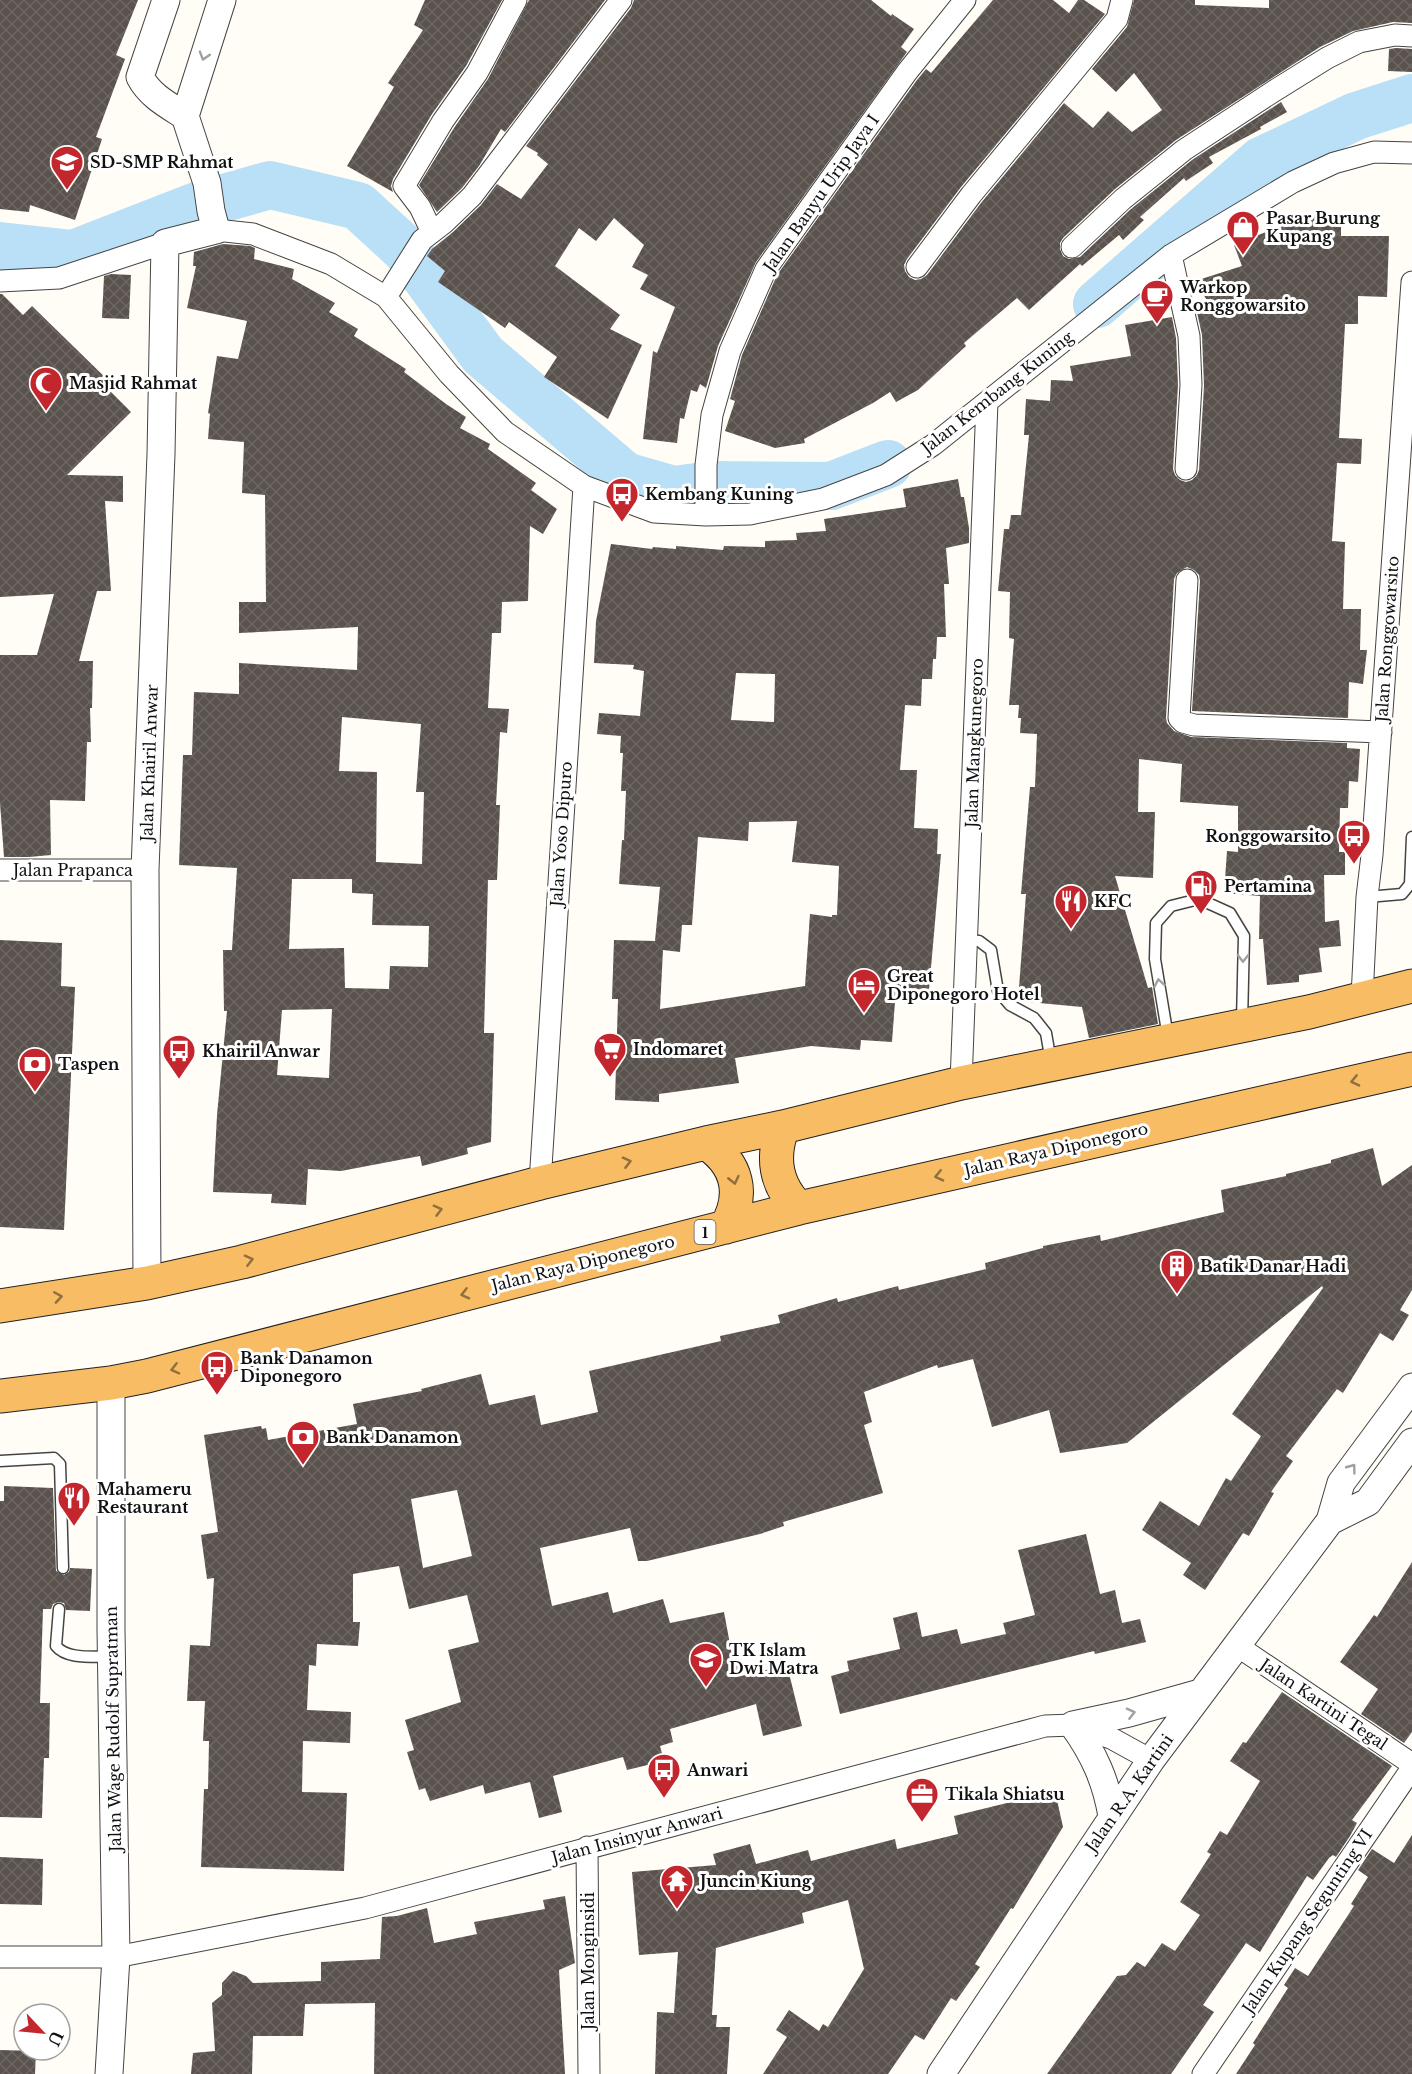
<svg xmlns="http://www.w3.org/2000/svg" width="1412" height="2074" viewBox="0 0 1412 2074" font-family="'Libre Baskerville',serif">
<defs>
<pattern id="building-cross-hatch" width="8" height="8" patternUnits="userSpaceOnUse" patternTransform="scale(1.5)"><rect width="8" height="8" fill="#5a524d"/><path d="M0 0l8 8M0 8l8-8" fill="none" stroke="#6d6662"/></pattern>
</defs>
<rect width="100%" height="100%" fill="#fffdf5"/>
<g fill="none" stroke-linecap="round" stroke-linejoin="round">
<path stroke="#b9e0f7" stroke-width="48" d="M0 246 73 254 199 205 270 185 358 206 406 250 483 355 625 476 674 490 711 485 831 486 888 464
M1097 304 1261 161 1356 116 1412 98"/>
</g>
<path fill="url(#building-cross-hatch)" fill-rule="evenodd" d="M0 0H138L116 55 125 59 96 137 102 139 75 220 30 205 29 212 0 209Z
M425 0H502L466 66 432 114 393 179 391 186 393 192 347 166 394 87 388 83 423 30 414 25Z
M529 0H605L505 132 501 129 479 166 462 188 437 212 419 185 454 128 488 79Z
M634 0H871L891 16 892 14 914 29 901 47 907 52 756 262 718 346 706 388 700 384 697 392 691 390 684 419 680 418 677 443 643 439 653 351 657 353 675 307 640 289 648 275 632 267 644 245 614 218 596 241 579 228 555 266 620 315 610 329 642 345 608 419 544 377 557 357 509 322 505 328 438 282 445 271 427 256 432 249 453 232 481 205 497 184 521 199 548 164 537 155 538 153 526 146 631 8Z
M993 0H1053L1069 13 1078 0H1084L1105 14 961 187 907 259 904 265 905 271 909 277 915 280 921 279 927 275 981 203 1064 103 1093 128 1108 111 1132 132 1162 110 1134 73 1116 92 1092 69 1127 27 1134 0H1195V5L1269 8V0H1412V23L1393 22 1353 31 1320 47 1176 140 1115 189 1063 238 1060 243V249L1063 256 1069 259 1080 257 1131 209 1192 160 1281 102 1287 112 1260 127 1261 129 1209 157 1213 163 1186 181 1184 178 1140 217 1144 220 1123 240 1119 235 1082 266 1080 264 1029 310 1017 298 964 343 966 346 918 390 896 402 890 392 873 403 804 439 805 443 775 448 725 431 735 401 730 399 742 355 777 275 917 80 926 69 931 73Z
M1396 48 1412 49V72L1388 71 1389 49Z
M1281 214 1341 216V236H1389L1387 297 1358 296V324H1345L1339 438 1362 439 1361 464 1337 463 1332 541 1345 542 1343 609H1361L1360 650H1367L1363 684 1349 682 1348 718 1192 711 1200 581 1199 575 1194 570 1187 567 1177 573 1174 579 1166 718 1167 723 1174 731 1191 737 1347 743V748L1360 749 1358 782 1349 781 1348 808H1340L1339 852H1345V875H1324L1325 922 1339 920 1341 946 1319 948 1322 972 1299 975V982L1267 985 1263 939H1259L1260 896 1224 893 1227 851 1238 852V806L1180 802 1182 764 1139 759 1138 812H1155L1153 878 1115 876 1148 988 1152 987 1158 1024 1089 1038 1082 1007 1018 1001 1026 894H1021L1030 787H1035L1037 734 1020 733 1021 718H1018L1019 705H1009L1014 639 1009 638 1010 592 998 591 1004 529H1009L1011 515H1021L1029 435H1024L1026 399 1050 401 1051 380 1073 381 1070 366 1131 356 1125 325 1172 317 1176 338 1178 385 1173 469 1175 475 1180 480 1186 482 1192 480 1197 475 1199 470 1204 386 1202 335 1195 303 1208 302 1195 281 1242 266 1234 245 1283 225Z
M223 244 250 246 255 248 254 259 294 269 292 279 335 303 329 312 358 329 354 336 406 369 404 372 446 404 466 417 460 428 490 444 488 449 536 483 531 490 557 509 543 534 530 526 528 601 502 602 501 633H492L488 708 509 709 507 733 500 732 496 805H500L497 880H488L484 1033H494L491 1142 467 1148 468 1154 422 1166 420 1156 341 1171 308 1169 306 1205 271 1203 272 1194 213 1192 217 1115 227 1011H224L223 950H232L237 868 179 865 183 755H192L194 692 239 694V663L357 670 358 627 239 633V602H266L265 495 242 493 244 442 208 439 210 414 208 413 217 356 238 359 247 321 187 308 196 266H193L194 252ZM342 717 421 724 416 792H424L422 864 376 862 377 772 339 771ZM292 879H352V893L373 894 372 925 429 926 428 967 390 966 389 989 345 988 344 948 289 949ZM332 1009 329 1078 277 1075 282 1010Z
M111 274 131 275 129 319 102 318 104 276Z
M0 294H2L23 315 32 306 115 387 111 392 131 412 67 475 123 476V502L105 501 111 591H97L79 661H93L92 708H90L91 742H87L85 801 50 800 51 855 29 857H4L0 803V655H37L54 594 0 597Z
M958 479 961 497H964L969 528V543L946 548 949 584H944L946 637H937L936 659H933L932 679H922L921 706 905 705 900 770H917L914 828 938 829 937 854H941L929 990 896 988 892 1042 861 1040 860 1050 811 1046 735 1058 739 1083 659 1094V1102L615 1100 618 999H612L614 940 655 941 660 887 619 884 622 840H624L626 791H621L623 753H620L621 736 597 734 599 713 640 716 644 671 633 669 634 665 594 663 596 621 611 544 652 549 653 547 676 549V546L723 550 724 546 765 547V541L797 540 796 533 826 531 824 519 906 507 903 489ZM736 673 775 674 774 722 731 720ZM797 821 792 862 839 866 837 915H832V917L810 914 805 986 660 1009 663 950 680 952 682 925H692L698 837 748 841 749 822Z
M0 940 62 943 61 986 75 987 64 1230 0 1227Z
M1373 1148 1382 1186 1412 1165V1290L1400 1310 1409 1315 1393 1341 1380 1333 1343 1393 1337 1389 1286 1456 1293 1461 1271 1492 1274 1493 1249 1536 1243 1533 1205 1590 1183 1575 1191 1563 1142 1530 1160 1501 1199 1526 1226 1478 1231 1481 1261 1436 1232 1414 1323 1288 1322 1286 1127 1443 1060 1453 1049 1410 992 1427 973 1359 938 1368 937 1365 864 1392 872 1422 864 1425 883 1493 783 1522 784 1526 760 1534 647 1561H638L630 1528 540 1548 552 1606 608 1592 613 1613 663 1599 670 1623 724 1612 732 1655 735 1654 741 1676 787 1665 802 1726 763 1736 756 1704 670 1729 673 1742 660 1746 664 1761 627 1770 623 1757 553 1776 562 1812 539 1818 530 1782 485 1794 483 1785 430 1801 425 1788 419 1790 407 1752 414 1750 405 1720 461 1702 448 1650 479 1642 467 1595 409 1609 399 1566 353 1574V1622H360L358 1646 317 1644 316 1666 309 1665 307 1710 351 1712 350 1743 303 1741 302 1792 347 1793 344 1871 201 1867 204 1789H208L209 1741H203L205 1701H187L190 1645 210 1646 214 1578 207 1579 201 1535 218 1532 204 1435 261 1426 262 1429 266 1428 268 1440 357 1424 353 1404 422 1391 421 1389 481 1374 489 1405 535 1395 541 1425 598 1412 589 1371 721 1341 720 1336 780 1323 778 1315 837 1298 838 1302 898 1286 899 1290 986 1269 985 1263 1043 1248V1246L1100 1235 1101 1241 1224 1212 1221 1190 1286 1176V1174L1331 1163V1160ZM457 1490 472 1556 423 1568 411 1499Z
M4 1486 53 1488 56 1571 64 1575 69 1572 70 1568 92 1569 90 1611 66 1610 64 1603 59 1602 53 1604 51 1609H43L40 1703H50L49 1758H44L42 1818 0 1817V1501H4Z
M1086 1534 1100 1594 1115 1590 1122 1623 1140 1619 1146 1642 1095 1654 1094 1651 840 1714 831 1676 849 1671 847 1661 900 1649 893 1618 917 1612 922 1637 957 1629 961 1644 1006 1634 1003 1623 1035 1615 1018 1550Z
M1412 1562V1732L1404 1743 1361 1714 1378 1689 1340 1662 1374 1615 1377 1617Z
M1282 1692 1392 1766 1352 1820 1357 1823 1350 1836 1336 1857 1333 1855 1329 1858 1313 1880 1307 1876 1260 1952 1246 1943 1203 2005 1214 2012 1171 2074H1047L1117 1976 1126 1975 1137 1962 1145 1967 1162 1943 1175 1951 1200 1915 1180 1902 1211 1854 1207 1852 1220 1831 1227 1835 1260 1781 1230 1761 1243 1742 1246 1743Z
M1055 1791 1063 1827 1013 1909 1011 1908 975 1964 980 1967 956 2001 951 1998 924 2040 915 2035 888 2074H763L787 2037 776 2030 789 2010 819 2031 823 2024 828 2027 864 1969 848 1900 802 1913 804 1923 716 1948 712 2015H717L716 2027H730L727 2074H655L657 2012 674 2013 678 1952 639 1955 632 1872 716 1865 713 1854 750 1844 756 1864 808 1850 811 1861 895 1839 897 1849 958 1834 954 1816Z
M1412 1835V2074H1236L1255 2045 1253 2043 1288 1988 1284 1985 1295 1968 1308 1976 1354 1906 1351 1904 1368 1877 1358 1870 1372 1849 1394 1863Z
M0 1857 43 1859 42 1905 0 1904Z
M565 1896 575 1963 559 1970 565 2074H374L375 2003 305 2004 303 2036H253L252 2074H191L193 2053 215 2051 212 2003 222 1995V1983L233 1971 246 1976 253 1983 321 1981V1962L380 1959 382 1917 397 1916 427 1908 434 1943 477 1934 474 1922 545 1909 543 1900Z
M0 2050 36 2051 35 2074H0Z"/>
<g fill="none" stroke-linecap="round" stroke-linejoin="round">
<g stroke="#444" stroke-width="13">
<path id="service" d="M1367 897 1402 894 1410 884 1412 837
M966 940 979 941 991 950 998 991 1010 1005 1034 1018 1046 1033 1051 1062
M1168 1037 1155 959 1156 923 1171 906 1199 899 1230 913 1244 936 1242 1022
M0 1461 54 1458 60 1464 63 1568
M59 1609 56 1646C67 1660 95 1656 111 1657"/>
</g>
<g stroke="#444" stroke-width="23">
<path id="minor" d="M216 230 253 234 331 264 386 297 449 374 505 432 584 486 654 512 706 515 750 514 823 499 886 475 933 445 1171 255 1293 182 1334 163 1374 152 1412 153
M432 232 420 207 404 186 443 121 477 73 516 0
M1072 247 1123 199 1184 150 1274 91 1327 58 1359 42 1395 35 1412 36
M1171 255 1189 336 1191 385 1186 469
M917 267 971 195 1117 19 1122 0
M0 281 59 278 165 243
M386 297 422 240 444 223 472 196 621 0
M706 515V465L712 415 730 351 766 269 907 72 965 0
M1187 580 1179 718 1183 722 1194 725 1381 732
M0 870H145
M1362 997 1367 897 1372 855 1412 282
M961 1083 987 402
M540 1183 584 486
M1236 1645 1412 1764
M587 1847 589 2074
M0 1957H116L365 1908 1045 1726 1073 1725 1111 1738 1151 1760
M1203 2074 1412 1768"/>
</g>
<g stroke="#444" stroke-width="29">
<path id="tertiary" d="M166 0 140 77C150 96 168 105 185 116
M147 1283 145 870 161 454 165 243 216 230 211 211 207 183 185 116 222 0
M1330 1521 1368 1502 1412 1442
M1112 1816C1106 1781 1094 1754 1073 1725L1129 1713 1200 1693
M109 2074 116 1957 111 1629V1383
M941 2074 1151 1760 1330 1521 1341 1483 1412 1387"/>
</g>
<g stroke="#222" stroke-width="35">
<path id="trunk" d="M783 1127C771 1157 775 1185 799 1208
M706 1143C738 1164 745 1194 726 1227
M0 1306 147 1283 242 1262 540 1183 706 1143 783 1127 961 1083 1309 1012 1412 986
M0 1396 111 1383 147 1376 799 1208 1412 1069"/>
</g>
<use href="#service" stroke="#fff" stroke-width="10"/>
<use href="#minor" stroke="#fff" stroke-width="21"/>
<use href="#tertiary" stroke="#fff" stroke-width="27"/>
<use href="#trunk" stroke="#f7bc64" stroke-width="33"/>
</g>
<defs><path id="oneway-chevron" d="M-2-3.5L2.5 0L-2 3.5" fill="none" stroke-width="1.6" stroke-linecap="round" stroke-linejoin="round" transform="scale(1.5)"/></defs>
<g stroke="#a0a0a0">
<use href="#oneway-chevron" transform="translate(204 56) rotate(107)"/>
<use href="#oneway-chevron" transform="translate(1243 958) rotate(91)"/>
<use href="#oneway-chevron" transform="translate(1159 983) rotate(-100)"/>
<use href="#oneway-chevron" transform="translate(1352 1468) rotate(-53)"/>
<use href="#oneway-chevron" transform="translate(1131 1713) rotate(-14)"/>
</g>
<g stroke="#906f3f">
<use href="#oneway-chevron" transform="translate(1355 1081) rotate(167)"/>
<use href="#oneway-chevron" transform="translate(627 1162) rotate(-14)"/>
<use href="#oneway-chevron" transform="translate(939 1176) rotate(167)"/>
<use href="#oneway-chevron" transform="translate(734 1180) rotate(77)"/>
<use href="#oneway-chevron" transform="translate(438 1210) rotate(-15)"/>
<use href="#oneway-chevron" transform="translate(249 1260) rotate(-14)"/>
<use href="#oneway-chevron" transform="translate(465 1294) rotate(166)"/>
<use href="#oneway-chevron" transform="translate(58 1297) rotate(-9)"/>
<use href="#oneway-chevron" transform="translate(175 1369) rotate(166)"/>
</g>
<defs>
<g id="school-pin" transform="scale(1.725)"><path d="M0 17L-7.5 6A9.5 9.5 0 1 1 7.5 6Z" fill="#c4262e" stroke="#fff"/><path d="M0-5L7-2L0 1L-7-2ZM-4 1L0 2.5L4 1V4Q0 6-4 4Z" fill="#fff"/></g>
<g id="shop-pin" transform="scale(1.725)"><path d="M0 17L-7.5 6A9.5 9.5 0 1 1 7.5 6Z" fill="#c4262e" stroke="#fff"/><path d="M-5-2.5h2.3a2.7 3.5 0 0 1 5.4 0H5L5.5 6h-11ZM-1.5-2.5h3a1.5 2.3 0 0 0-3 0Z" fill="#fff"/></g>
<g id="cafe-pin" transform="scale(1.725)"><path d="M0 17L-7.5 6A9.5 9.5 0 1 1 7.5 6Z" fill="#c4262e" stroke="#fff"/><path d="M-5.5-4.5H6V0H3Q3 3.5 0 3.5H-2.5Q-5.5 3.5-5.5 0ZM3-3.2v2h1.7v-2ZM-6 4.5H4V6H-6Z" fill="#fff"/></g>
<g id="mosque-pin" transform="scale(1.725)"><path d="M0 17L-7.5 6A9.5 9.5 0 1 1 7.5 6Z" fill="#c4262e" stroke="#fff"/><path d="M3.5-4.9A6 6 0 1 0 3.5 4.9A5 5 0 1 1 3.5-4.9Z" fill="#fff"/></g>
<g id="bus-pin" transform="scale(1.725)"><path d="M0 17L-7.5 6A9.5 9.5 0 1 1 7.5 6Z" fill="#c4262e" stroke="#fff"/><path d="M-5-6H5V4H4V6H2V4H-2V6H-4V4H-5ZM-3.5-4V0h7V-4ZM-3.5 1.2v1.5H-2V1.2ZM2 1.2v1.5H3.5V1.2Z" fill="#fff"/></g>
<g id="fuel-pin" transform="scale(1.725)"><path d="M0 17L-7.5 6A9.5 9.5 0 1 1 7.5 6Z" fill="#c4262e" stroke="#fff"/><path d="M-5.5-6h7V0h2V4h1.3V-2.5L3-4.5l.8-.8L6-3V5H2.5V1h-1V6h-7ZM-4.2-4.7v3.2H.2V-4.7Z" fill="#fff"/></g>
<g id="restaurant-pin" transform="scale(1.725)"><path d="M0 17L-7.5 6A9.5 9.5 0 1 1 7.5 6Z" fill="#c4262e" stroke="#fff"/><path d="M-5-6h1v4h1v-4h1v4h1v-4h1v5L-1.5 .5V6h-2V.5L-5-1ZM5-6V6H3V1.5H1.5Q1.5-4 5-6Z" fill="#fff"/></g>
<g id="hotel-pin" transform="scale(1.725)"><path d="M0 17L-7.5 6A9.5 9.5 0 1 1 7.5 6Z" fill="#c4262e" stroke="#fff"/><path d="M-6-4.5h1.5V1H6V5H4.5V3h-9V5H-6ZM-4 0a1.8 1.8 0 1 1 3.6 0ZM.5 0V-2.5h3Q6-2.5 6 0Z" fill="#fff"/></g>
<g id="supermarket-pin" transform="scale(1.725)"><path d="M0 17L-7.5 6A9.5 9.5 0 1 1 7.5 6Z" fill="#c4262e" stroke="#fff"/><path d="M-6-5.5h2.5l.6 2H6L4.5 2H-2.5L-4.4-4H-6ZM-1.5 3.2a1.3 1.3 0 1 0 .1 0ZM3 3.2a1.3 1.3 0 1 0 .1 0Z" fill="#fff"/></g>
<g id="bank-pin" transform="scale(1.725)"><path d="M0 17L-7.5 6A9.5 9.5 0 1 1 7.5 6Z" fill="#c4262e" stroke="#fff"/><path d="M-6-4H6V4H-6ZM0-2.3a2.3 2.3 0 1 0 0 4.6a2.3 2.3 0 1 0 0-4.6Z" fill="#fff"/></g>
<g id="building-pin" transform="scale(1.725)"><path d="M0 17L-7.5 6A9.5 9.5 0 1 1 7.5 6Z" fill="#c4262e" stroke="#fff"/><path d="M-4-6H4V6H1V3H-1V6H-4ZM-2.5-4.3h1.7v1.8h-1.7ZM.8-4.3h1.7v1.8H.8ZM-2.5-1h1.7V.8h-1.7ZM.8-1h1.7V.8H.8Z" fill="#fff"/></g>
<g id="office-pin" transform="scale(1.725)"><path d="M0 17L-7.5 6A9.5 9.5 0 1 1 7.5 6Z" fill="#c4262e" stroke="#fff"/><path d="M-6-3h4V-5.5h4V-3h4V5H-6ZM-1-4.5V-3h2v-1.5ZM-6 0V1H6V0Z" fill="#fff"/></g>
<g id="temple-pin" transform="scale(1.725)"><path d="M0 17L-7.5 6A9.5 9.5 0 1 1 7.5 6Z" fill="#c4262e" stroke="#fff"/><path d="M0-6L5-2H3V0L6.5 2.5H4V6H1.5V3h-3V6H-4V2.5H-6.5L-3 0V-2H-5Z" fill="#fff"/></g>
</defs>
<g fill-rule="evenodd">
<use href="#school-pin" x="67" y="162"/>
<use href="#shop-pin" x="1243" y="227"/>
<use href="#cafe-pin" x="1157" y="296"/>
<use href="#mosque-pin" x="46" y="383"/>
<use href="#bus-pin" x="622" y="494"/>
<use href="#bus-pin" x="1354" y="836"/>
<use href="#fuel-pin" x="1201" y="886"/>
<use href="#restaurant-pin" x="1071" y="901"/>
<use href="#hotel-pin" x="864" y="985"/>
<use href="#supermarket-pin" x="610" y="1049"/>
<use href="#bus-pin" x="179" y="1051"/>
<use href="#bank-pin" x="35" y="1064"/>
<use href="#building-pin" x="1177" y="1266"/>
<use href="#bus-pin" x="217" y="1367"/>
<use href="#bank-pin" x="303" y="1437"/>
<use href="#restaurant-pin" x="74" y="1498"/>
<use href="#school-pin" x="706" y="1659"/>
<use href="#bus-pin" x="664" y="1770"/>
<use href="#office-pin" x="922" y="1794"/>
<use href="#temple-pin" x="677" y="1881"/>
</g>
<g text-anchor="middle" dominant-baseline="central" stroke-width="6" stroke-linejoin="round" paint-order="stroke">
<rect fill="#fff" stroke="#585858" stroke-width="1.5" x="694.5" y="1220" width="21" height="24" rx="4.5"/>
<g font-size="15" font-weight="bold" fill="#111">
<text x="705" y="1232">1</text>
</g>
<g font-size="16" font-weight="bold" fill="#111" stroke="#fff" text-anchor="start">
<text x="90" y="162">SD-SMP Rahmat</text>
<text x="1266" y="218">Pasar Burung<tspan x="1266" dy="18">Kupang</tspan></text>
<text x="1180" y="287">Warkop<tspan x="1180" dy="18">Ronggowarsito</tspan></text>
<text x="69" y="383">Masjid Rahmat</text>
<text x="645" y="494">Kembang Kuning</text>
<text x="1331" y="836" text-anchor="end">Ronggowarsito</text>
<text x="1224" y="886">Pertamina</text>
<text x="1094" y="901">KFC</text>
<text x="887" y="976">Great<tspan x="887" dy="18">Diponegoro Hotel</tspan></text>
<text x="633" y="1049">Indomaret</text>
<text x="202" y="1051">Khairil Anwar</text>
<text x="58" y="1064">Taspen</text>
<text x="1200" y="1266">Batik Danar Hadi</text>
<text x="240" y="1358">Bank Danamon<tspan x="240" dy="18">Diponegoro</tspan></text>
<text x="326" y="1437">Bank Danamon</text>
<text x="97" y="1489">Mahameru<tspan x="97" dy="18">Restaurant</tspan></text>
<text x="729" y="1650">TK Islam<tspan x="729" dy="18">Dwi Matra</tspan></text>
<text x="687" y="1770">Anwari</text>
<text x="945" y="1794">Tikala Shiatsu</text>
<text x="700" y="1881">Juncin Kiung</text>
</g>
<g font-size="16" fill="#111" stroke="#fff">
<text transform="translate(821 193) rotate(-55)">Jalan Banyu Urip Jaya I</text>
<text transform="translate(997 392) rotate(-38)">Jalan Kembang Kuning</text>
<text transform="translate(1387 639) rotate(-86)">Jalan Ronggowarsito</text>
<text transform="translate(974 743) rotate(-88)">Jalan Mangkunegoro</text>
<text transform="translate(149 763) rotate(-88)">Jalan Khairil Anwar</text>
<text transform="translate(561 834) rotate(-86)">Jalan Yoso Dipuro</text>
<text x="73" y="870">Jalan Prapanca</text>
<text transform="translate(1056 1149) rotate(-13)">Jalan Raya Diponegoro</text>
<text transform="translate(583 1263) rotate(-14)">Jalan Raya Diponegoro</text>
<text transform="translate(1324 1704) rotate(34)">Jalan Kartini Tegal</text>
<text transform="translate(113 1729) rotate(-91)">Jalan Wage Rudolf Supratman</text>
<text transform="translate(1129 1793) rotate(-55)">Jalan R.A. Kartini</text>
<text transform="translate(637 1835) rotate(-15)">Jalan Insinyur Anwari</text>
<text transform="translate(1307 1921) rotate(-56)">Jalan Kupang Segunting VI</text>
<text transform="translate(588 1961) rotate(-90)">Jalan Monginsidi</text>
</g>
</g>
<g transform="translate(42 2032) rotate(116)"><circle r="28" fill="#ffffff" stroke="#a0a0a0" stroke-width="1.5"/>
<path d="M0-4.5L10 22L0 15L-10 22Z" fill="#c4262e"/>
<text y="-9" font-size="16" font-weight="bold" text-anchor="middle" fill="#111111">U</text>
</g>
</svg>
